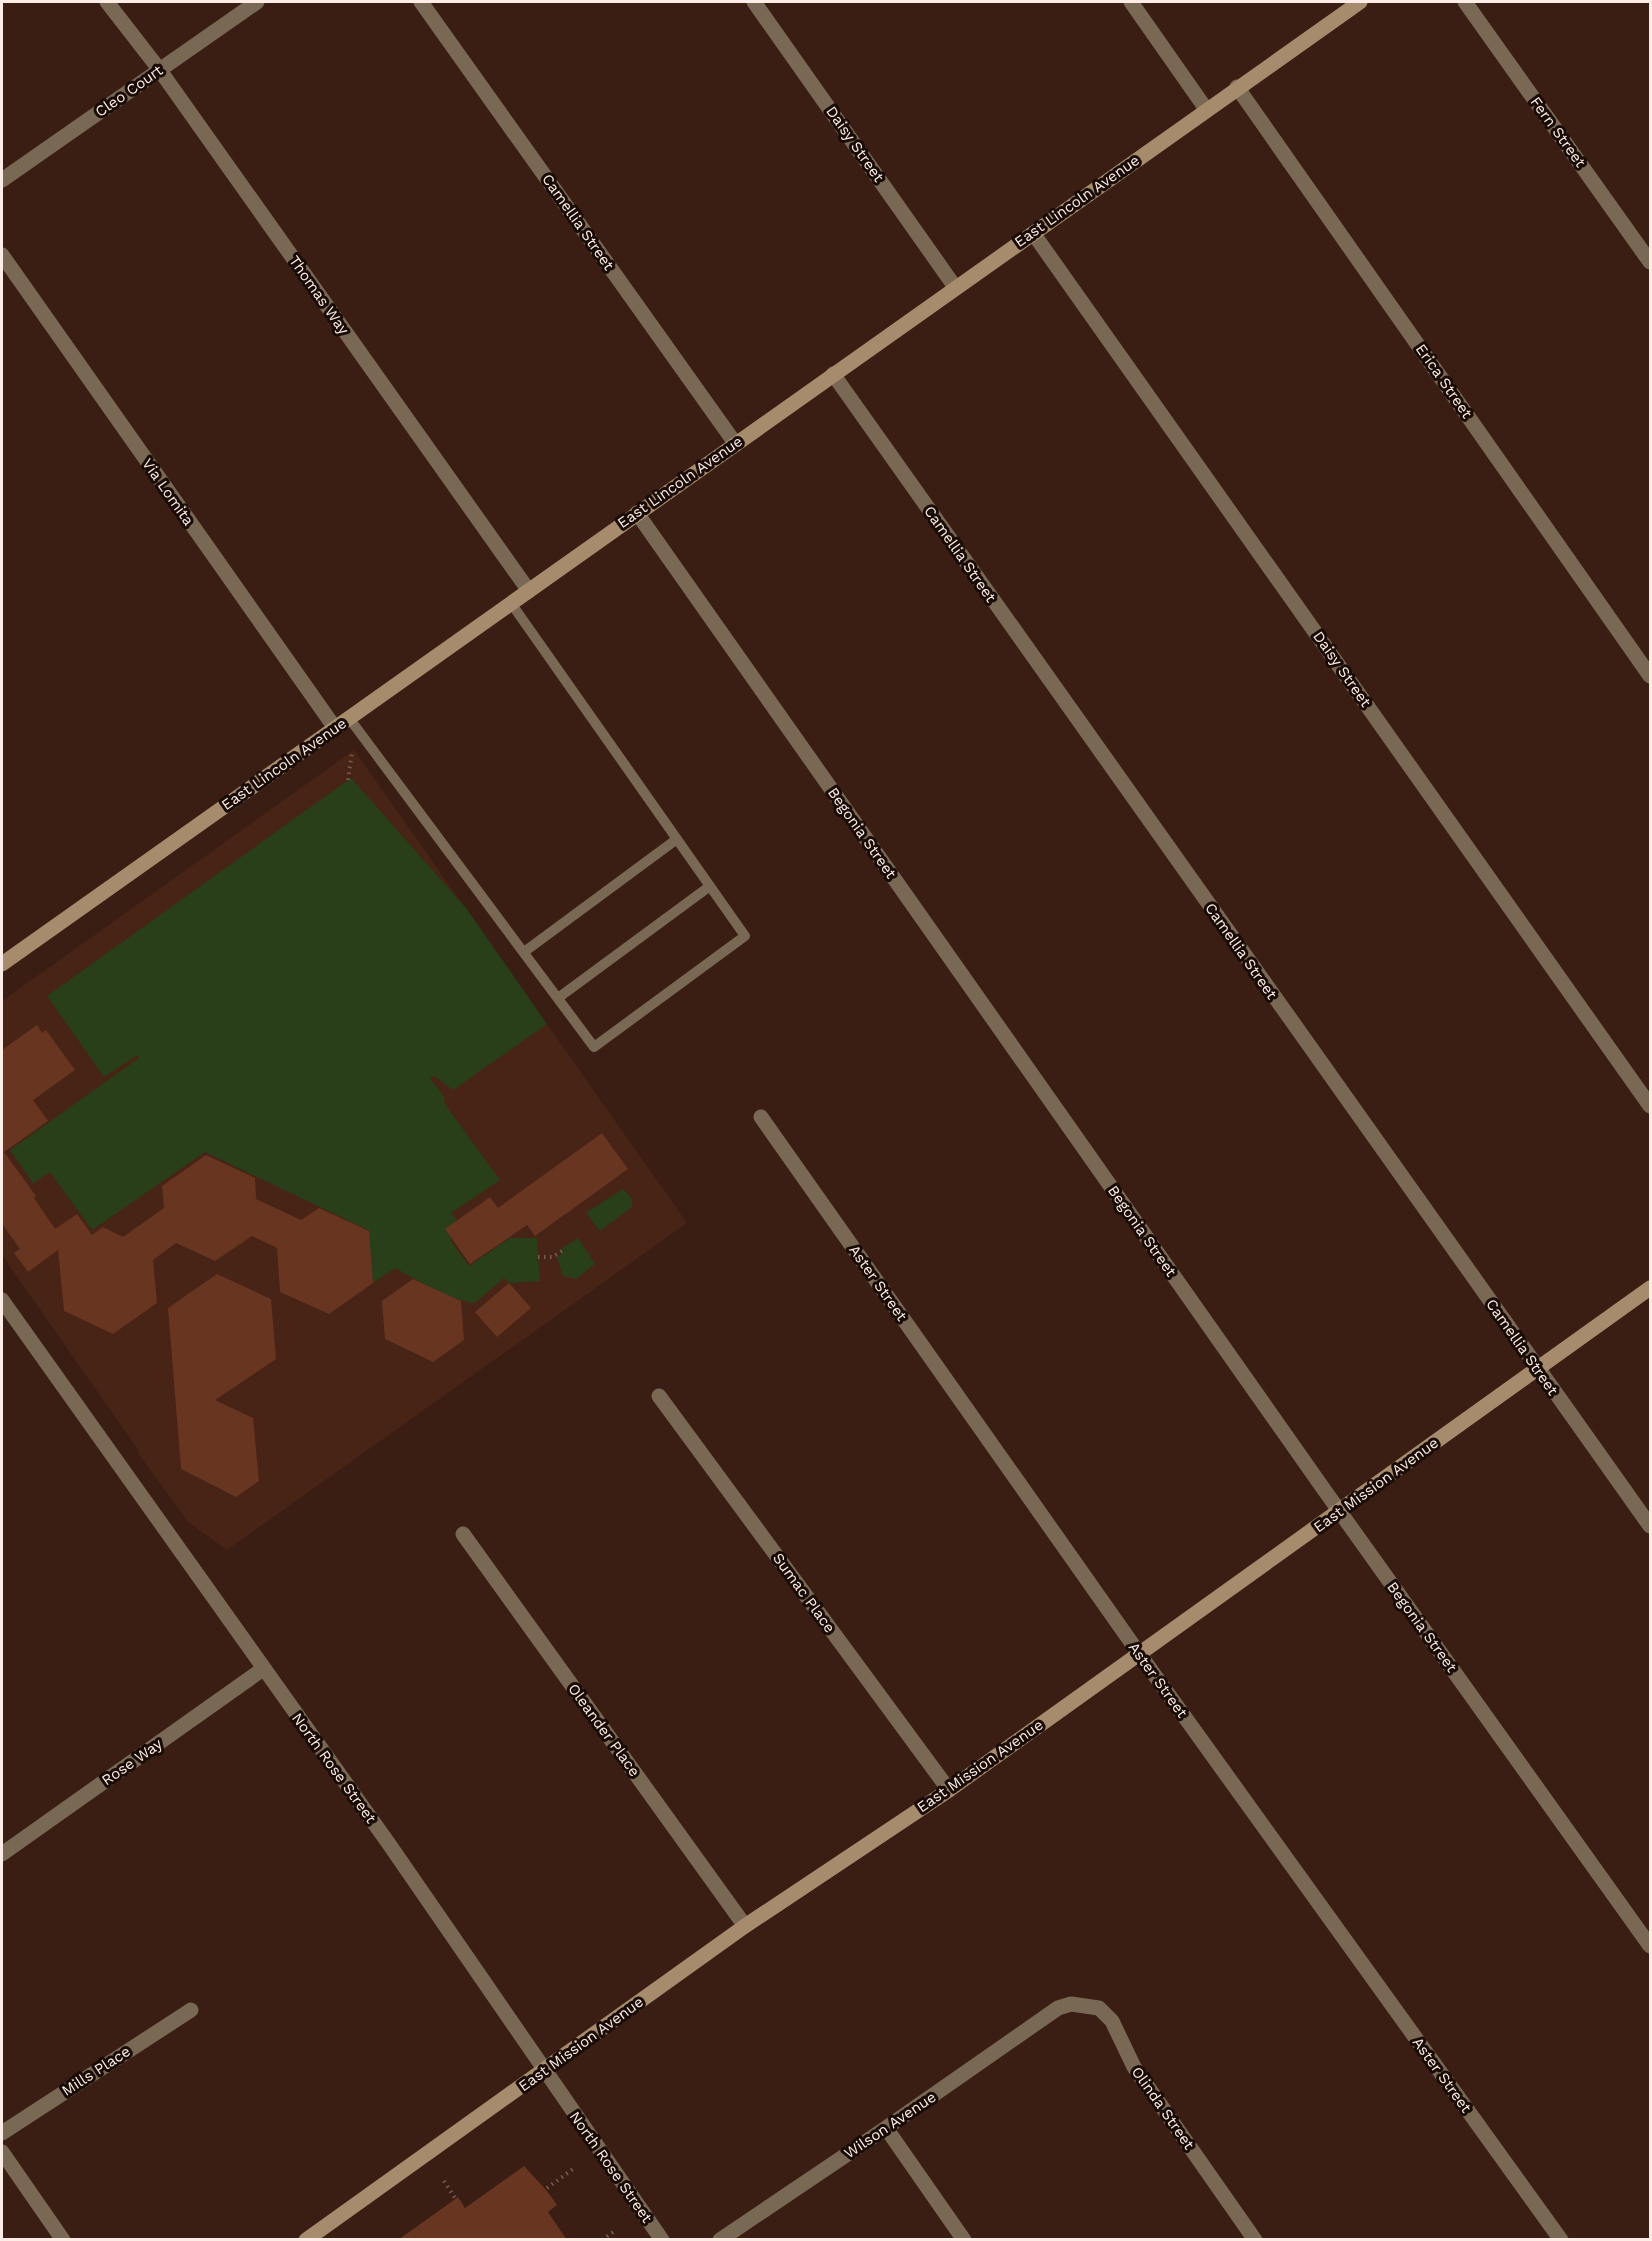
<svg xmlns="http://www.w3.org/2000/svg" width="1652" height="2241" viewBox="0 0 1652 2241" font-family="'Work Sans',sans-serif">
<rect width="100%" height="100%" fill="#3a1e13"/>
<path fill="#472416" d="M354 750 687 1223 227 1550 188 1522 138 1453 139 1451 2 1255V1001Z"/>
<path fill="#283f1a" d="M351 778 466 908 547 1024 453 1090 434 1076 430 1078 445 1098 444 1103 500 1180 451 1213 457 1220 445 1229 452 1238 450 1240 469 1266 510 1238H537L540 1281 509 1283 504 1278 475 1303C446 1299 420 1281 395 1268L373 1283 368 1230 205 1152 92 1230 50 1172 33 1183 10 1150 139 1058 137 1055 104 1077 47 996Z
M623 1189 632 1199V1207L600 1231 586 1213Z
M578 1238 595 1264 576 1279 563 1276 557 1257 563 1253 561 1249Z"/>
<path fill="#683521" d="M37 1025 42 1033 46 1030 75 1070 33 1100 48 1121 4 1152 36 1196 34 1198 55 1229 77 1214 92 1235 103 1227 123 1237 164 1208 162 1186 206 1155 255 1178 256 1199 301 1220 319 1208 369 1231 373 1283 329 1314 280 1292 277 1248 252 1236 215 1261 176 1243 153 1260 157 1303 113 1334 64 1311 58 1250 28 1272 14 1253 20 1249 2 1224V1050Z
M602 1133 628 1169 535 1236 527 1225 470 1264 445 1229 490 1197 498 1208Z
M217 1274 271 1299 276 1359 215 1400 253 1418 259 1481 236 1497 181 1469 168 1308Z
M413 1279 461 1301 464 1340 433 1362 385 1339 382 1301Z
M509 1283 531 1308 497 1337 475 1312Z
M524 2166 547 2191 557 2205 548 2212 567 2240H398L458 2197 465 2208Z"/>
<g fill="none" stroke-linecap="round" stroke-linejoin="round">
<path stroke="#765d54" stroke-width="4" stroke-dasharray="1.5 4.5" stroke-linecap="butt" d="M348 780 352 752
M538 1257H552L562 1251
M444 2181 455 2198
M547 2188 573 2169
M602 2240 616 2230"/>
<path stroke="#786854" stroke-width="10" d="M349 718 594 1047 745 936 511 603
M524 952 677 839
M558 998 710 886"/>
<path stroke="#786854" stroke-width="15" d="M107 2 159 69 529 591
M421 2 735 443
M754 2 955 287
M1131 2 1206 109
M1465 2 1650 262
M1237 87 1650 676
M2 180 257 2
M1033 233 1650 1106
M2 255 335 728
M833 374 1650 1526
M637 513 1325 1491 1650 1946
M761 1117 1138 1652 1561 2240
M659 1396 949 1790
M463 1534 745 1926
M2 1854 263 1669
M886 2128 964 2240
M2 2133 191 2010
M2 2152 63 2240
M720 2240 886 2128 1058 2008 1071 2004 1099 2008 1112 2021 1134 2067 1255 2240"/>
<path stroke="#786854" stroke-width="15" d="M2 1300 389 1844 662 2240"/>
<path stroke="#a68c6d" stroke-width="15" d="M2 964 1360 2
M306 2240 745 1926 949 1790 1650 1288"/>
</g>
<g text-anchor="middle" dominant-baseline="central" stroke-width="6" stroke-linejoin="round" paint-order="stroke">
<g font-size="15" fill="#fdede6" stroke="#190c07">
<text transform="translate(129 91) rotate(-35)">Cleo Court</text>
<text transform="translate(1558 132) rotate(54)">Fern Street</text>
<text transform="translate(855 144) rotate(55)">Daisy Street</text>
<text transform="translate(1077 201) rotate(-35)">East Lincoln Avenue</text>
<text transform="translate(578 222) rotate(55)">Camellia Street</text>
<text transform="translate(319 295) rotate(55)">Thomas Way</text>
<text transform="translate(1444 381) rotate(55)">Erica Street</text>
<text transform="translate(680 482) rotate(-35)">East Lincoln Avenue</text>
<text transform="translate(168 492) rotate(55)">Via Lomita</text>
<text transform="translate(960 554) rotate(55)">Camellia Street</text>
<text transform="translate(1342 669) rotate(55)">Daisy Street</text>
<text transform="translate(284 764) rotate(-35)">East Lincoln Avenue</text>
<text transform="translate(862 833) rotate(55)">Begonia Street</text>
<text transform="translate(1241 951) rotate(55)">Camellia Street</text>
<text transform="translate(1142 1231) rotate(55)">Begonia Street</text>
<text transform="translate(878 1283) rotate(55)">Aster Street</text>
<text transform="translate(1522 1347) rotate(55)">Camellia Street</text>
<text transform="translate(1376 1485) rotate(-36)">East Mission Avenue</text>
<text transform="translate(804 1593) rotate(54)">Sumac Place</text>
<text transform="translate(1422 1627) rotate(54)">Begonia Street</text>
<text transform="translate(1158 1680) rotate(54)">Aster Street</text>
<text transform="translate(604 1730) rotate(54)">Oleander Place</text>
<text transform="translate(132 1762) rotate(-35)">Rose Way</text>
<text transform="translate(980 1766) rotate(-35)">East Mission Avenue</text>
<text transform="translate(334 1768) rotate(54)">North Rose Street</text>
<text transform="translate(581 2044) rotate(-36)">East Mission Avenue</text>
<text transform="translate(96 2071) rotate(-33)">Mills Place</text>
<text transform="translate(1442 2075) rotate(54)">Aster Street</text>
<text transform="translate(1163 2108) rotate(55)">Olinda Street</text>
<text transform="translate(890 2125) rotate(-34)">Wilson Avenue</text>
<text transform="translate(611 2167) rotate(55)">North Rose Street</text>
</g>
</g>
<rect width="1652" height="2241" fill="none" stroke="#fdede6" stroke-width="6"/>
</svg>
